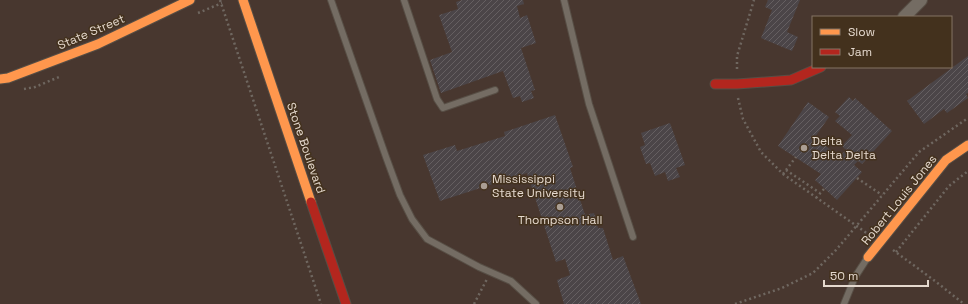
<svg xmlns="http://www.w3.org/2000/svg" width="968" height="304" viewBox="0 0 968 304" font-family="'Space Grotesk',sans-serif">
<defs>
<pattern id="building-hatch" width="6" height="6" patternUnits="userSpaceOnUse"><rect width="6" height="6" fill="#4b4548"/><path d="M-1 1l2-2M0 6l6-6M5 7l2-2" fill="none" stroke="#655f61"/></pattern>
</defs>
<rect width="100%" height="100%" fill="#3b3025"/>
<path fill="#48372f" fill-rule="evenodd" d="M0 0H968V304H0ZM813 17H951V67H813Z"/>
<path fill="url(#building-hatch)" d="M462 0H523L524 4 517 6 520 18 527 15 536 43 521 48 535 90 531 91 534 98 522 102 520 96 513 98 503 71 441 93 430 60 452 52 439 15 458 9 456 2Z
M768 0H800L787 32 798 37 792 51 761 38 772 10 765 7Z
M968 56V93L966 94 968 98 947 113 944 109 924 124 907 101Z
M849 97 853 101 855 98 892 131 862 164 858 161 854 165 862 172 837 200 815 180 821 174 778 146 808 102 829 117 815 137 839 157 846 150 842 146 852 135 835 121 840 116 835 112Z
M555 115 573 167 570 168 585 215 594 213 598 228H603L613 260 623 256 641 304H564L557 280 570 275 565 259 556 262 527 173 440 201 423 155 455 145 457 151 505 136 504 132Z
M670 123 685 165 676 168 680 177 668 181 665 172 655 176 650 163 646 164 640 147 645 145 641 133Z"/>
<g fill="none" stroke-linecap="round" stroke-linejoin="round">
<g stroke="#574e45" stroke-width="8">
<path id="lane" d="M331 0 386 157 400 195 412 219 427 239 479 267 511 281 536 304
M404 0 437 99 443 108 495 90
M564 0 589 104 633 237
M844 304 855 277 868 257"/>
</g>
<g stroke="#574e45" stroke-width="14">
<path id="street" d="M904 17 921 0"/>
</g>
<g stroke="#574e45" stroke-width="11">
<path id="slow" d="M243 0 311 202
M0 79 8 78 98 44 190 0
M868 257 946 160 968 145"/>
</g>
<g stroke="#574e45" stroke-width="11">
<path id="jam" d="M715 84H737L791 80 821 67
M311 202 346 304"/>
</g>
<path stroke="#6f6760" stroke-width="2.5" stroke-dasharray="2 3" stroke-linecap="butt" d="M220 0 321 304
M198 13 222 3
M737 69V56L754 0
M24 89 35 87 59 77
M738 98 743 119 761 152 783 174 868 234
M786 170 796 157
M783 174 786 170 820 193
M857 178 882 195
M816 198 824 189
M893 250 935 281 964 304
M896 252 949 186 968 171
M474 304 487 279
M735 304 782 288 813 273 836 250 919 152 968 118"/>
<use href="#lane" stroke="#746c63" stroke-width="6"/>
<use href="#street" stroke="#746c63" stroke-width="12"/>
<use href="#slow" stroke="#ff974d" stroke-width="9"/>
<use href="#jam" stroke="#b3261e" stroke-width="9"/>
</g>
<g fill="#aa9e93" stroke="#43311d" stroke-width="1.5">
<circle cx="804" cy="148" r="4"/>
<circle cx="484" cy="186" r="4"/>
<circle cx="560" cy="207" r="4"/>
</g>
<g text-anchor="middle" dominant-baseline="central" stroke-width="3" stroke-linejoin="round" paint-order="stroke">
<g font-size="12" fill="#e5d9ce" stroke="#43311d">
<text transform="translate(91 32) rotate(-23)">State Street</text>
<text transform="translate(306 148) rotate(71)">Stone Boulevard</text>
<text transform="translate(899 200) rotate(-51)">Robert Louis Jones</text>
</g>
<g font-size="12" fill="#e5d9ce" stroke="#43311d" text-anchor="start">
<text x="812" y="141">Delta<tspan x="812" dy="14">Delta Delta</tspan></text>
<text x="492" y="179">Mississippi<tspan x="492" dy="14">State University</tspan></text>
<text x="560" y="220" text-anchor="middle">Thompson Hall</text>
</g>
</g>
<rect x="812" y="16" width="140" height="52" fill="#43311d" stroke="#847464"/>
<rect x="820" y="29" width="20" height="6" fill="#ff974d" stroke="#847464"/>
<text x="848" y="36" font-size="12" fill="#e5d9ce">Slow</text>
<rect x="820" y="49" width="20" height="6" fill="#b3261e" stroke="#847464"/>
<text x="848" y="56" font-size="12" fill="#e5d9ce">Jam</text>
<path d="M824 280v6h104v-6" fill="none" stroke="#e5d9ce" stroke-width="2"/>
<text x="830" y="280" font-size="12" fill="#e5d9ce" stroke="#43311d" stroke-width="3" paint-order="stroke">50 m</text>
</svg>
